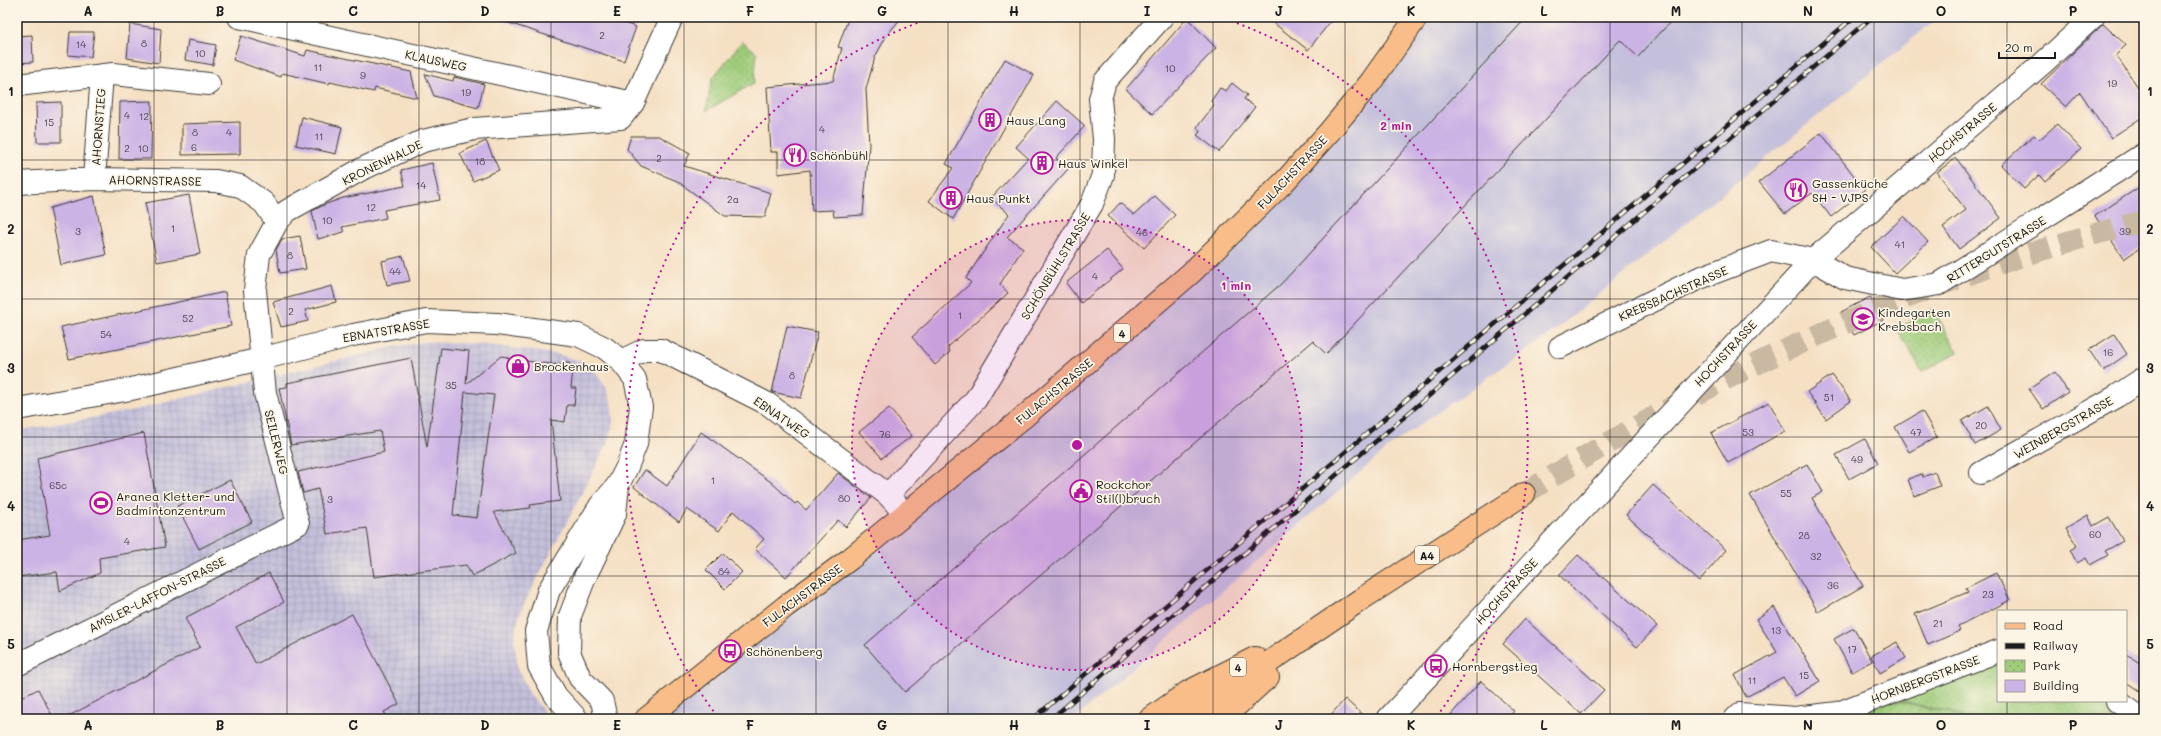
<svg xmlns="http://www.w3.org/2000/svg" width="2161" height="736" viewBox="0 0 2161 736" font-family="Mali,sans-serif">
<defs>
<pattern id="industrial-grid" width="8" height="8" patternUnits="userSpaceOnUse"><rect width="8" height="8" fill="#c4c0db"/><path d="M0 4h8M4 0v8" fill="none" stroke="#a8a4bb"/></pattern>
<pattern id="park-dots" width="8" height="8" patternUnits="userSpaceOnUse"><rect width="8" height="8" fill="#9ecc7a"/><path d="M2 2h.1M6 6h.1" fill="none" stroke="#88af69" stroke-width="1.8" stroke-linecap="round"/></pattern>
<pattern id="garden-furrows" width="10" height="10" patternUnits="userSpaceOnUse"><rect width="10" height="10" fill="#9ecc7a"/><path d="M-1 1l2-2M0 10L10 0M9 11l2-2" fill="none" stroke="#88af69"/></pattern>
</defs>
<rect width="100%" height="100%" fill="#fcf5e5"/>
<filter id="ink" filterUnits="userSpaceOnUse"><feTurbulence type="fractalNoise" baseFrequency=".025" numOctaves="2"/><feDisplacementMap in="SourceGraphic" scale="8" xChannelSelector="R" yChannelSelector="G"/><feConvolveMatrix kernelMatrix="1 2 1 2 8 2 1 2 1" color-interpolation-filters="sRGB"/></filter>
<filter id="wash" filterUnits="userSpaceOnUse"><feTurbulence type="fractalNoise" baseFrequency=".012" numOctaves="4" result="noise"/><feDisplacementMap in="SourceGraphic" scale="16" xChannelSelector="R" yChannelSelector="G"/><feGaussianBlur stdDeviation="0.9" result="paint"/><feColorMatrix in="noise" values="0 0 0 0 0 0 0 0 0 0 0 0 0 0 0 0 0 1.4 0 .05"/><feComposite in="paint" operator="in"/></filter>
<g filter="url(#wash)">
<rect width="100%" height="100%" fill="#f5e0c4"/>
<path fill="url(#industrial-grid)" d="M425 342 480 344 556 354 585 363 594 370 607 389 611 400 613 423 607 445 522 608 517 624 514 640 518 670 530 694 550 719H17V431L130 411 393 347Z"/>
<path fill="#c4c0db" d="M1417 17H1939L1549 335 1394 443 1074 719H646L1191 273Z"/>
<path fill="url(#park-dots)" stroke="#5d744b" d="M742 41 757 53 754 83 706 111 712 79Z
M1933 309 1958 352 1922 372 1897 329Z
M1998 656V701H2106L2131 719H1977L1894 699Z"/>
<path fill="url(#garden-furrows)" stroke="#5d744b" d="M1893 700 1976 719H1840Z"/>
<g id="blocks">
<path fill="#ccb3e5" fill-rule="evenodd" d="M501 17H605L636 27 624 61 500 20Z
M851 17H902L887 35 875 57 866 89 869 145 863 215 834 217 833 210 812 211 810 170 778 174V152H771L767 87 833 81 842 48 838 47 847 22Z
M1266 17H1334L1308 50Z
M1527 17H1675L1638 57 1620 40 1326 354 1313 341 905 692 865 645 1282 283Z
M1187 18 1216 48 1152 114 1126 89Z
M130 24 161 29 159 63 127 58Z
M2103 24 2126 45 2116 55 2144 96V116L2111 138 2080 92 2066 107 2041 84Z
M70 32H94L91 57 68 55Z
M32 35 33 62 17 63V36Z
M241 36 305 56 307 50 411 72 417 98 375 88 374 92 330 82 329 84 282 73 281 77 233 60Z
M188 40 216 45 213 65 185 60Z
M1005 59 1034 75 953 219 929 201 953 168 946 164Z
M425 74 453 81 454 77 484 84 478 108 434 96Z
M1232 83 1247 95 1244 99 1255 107 1219 152 1197 135 1200 132 1197 127 1214 105 1211 101 1220 88 1226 91Z
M152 101 151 159H119L120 102Z
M1057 101 1085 126 1056 158 1068 169 1007 237 1023 248 1000 284 1008 293 948 347 950 352 935 365 912 337 971 283 966 278 1009 214 991 198 1028 158 1016 147Z
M61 102V142H37L36 103Z
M302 117 342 127 336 154 296 145Z
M240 122V154L182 155V124Z
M2057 124 2081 149 2045 182 2039 175 2024 189 2001 165 2034 135 2039 140Z
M1821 133 1865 190 1831 217 1812 193 1785 214 1759 182Z
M631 136H659L690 153 684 166 771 193 765 217 725 216 677 181 641 166 627 149Z
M486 141 499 170 473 181 460 153Z
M1956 158 2001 218 1959 249 1943 227 1966 210 1937 172Z
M432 163 440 200 384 210 386 218 342 227 344 232 318 239 312 211 326 204 343 198 405 186 401 170Z
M2144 184V245L2124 259 2095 216Z
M189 195 200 254 157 262 145 203Z
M94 196 106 255 61 265 50 208Z
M1155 196 1175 215 1144 248 1108 216 1120 203 1134 215Z
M1904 216 1928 242 1895 273 1871 247Z
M300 236 306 269 280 273 276 250 282 239Z
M1107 250 1123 269 1081 303 1066 283Z
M403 256 410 281 387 285 382 261Z
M332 286 336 302 305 310 308 321 281 327 273 302Z
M225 292 231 326 69 359 61 327Z
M1870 297 1883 320 1854 335 1841 312Z
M787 326 818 332 801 398 772 392Z
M2114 334 2127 354 2103 371 2089 350Z
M441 348 469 351 466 384 501 356 507 357 509 359 559 365 563 363H569L573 369 571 388H576L574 405H567L565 422 551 420 560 501 530 505 531 508 494 512 516 553 472 576 466 565 374 577 367 528 327 534 318 489 303 493 298 472 384 452 380 431 291 445 279 388 287 387V383L411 358 427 447ZM465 392 494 395 477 518 453 515Z
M2055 372 2068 392 2043 409 2029 389Z
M1832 375 1851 401 1826 419 1807 392Z
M1769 402 1785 431 1728 463 1711 433Z
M1988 406 2001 430 1975 445 1962 421Z
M889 408 912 436 882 458 859 432Z
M1922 411 1937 437 1909 452 1895 427Z
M701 432 771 482 795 504 797 502 806 510 838 473 871 498 846 527 838 520 786 577 755 549 764 539 733 511 719 531 687 509 679 522 634 487 645 470 667 486Z
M144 433 165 547 99 558 100 573 60 591 57 572 17 577V540L50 535 37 458Z
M1865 439 1878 463 1849 479 1836 455Z
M1807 464 1823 492 1812 498 1863 586 1818 612 1750 495Z
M1935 472 1940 486 1914 496 1908 479 1922 474 1923 477Z
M230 480 252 522 199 549 177 506Z
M1653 485 1726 550 1699 581 1626 515Z
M2088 515 2093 526 2109 517 2123 541 2105 551 2108 555 2090 565 2086 558 2077 563 2070 550 2077 546 2066 528Z
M723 553 742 572 725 589 706 570Z
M1578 555 1657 626 1637 647 1559 575Z
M269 573 284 602 236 627 256 664 352 614 399 704 384 712 388 719H63L200 647 185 618Z
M1996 573 2010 600 1958 627 1960 631 1928 645 1915 614 1968 592 1966 588Z
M1774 607 1820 681 1795 696 1783 677 1746 697 1735 675 1777 652 1756 619Z
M1525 619 1604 690 1581 714 1503 644Z
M1854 628 1872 661 1852 672 1834 639Z
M1897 642 1906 658 1880 673 1871 656Z
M2126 654 2144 666V694L2126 682Z
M1481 681 1514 711 1507 719H1447Z
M38 689 54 719H17V700Z
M1345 699 1367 719H1327Z"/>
</g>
</g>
<g filter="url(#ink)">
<use href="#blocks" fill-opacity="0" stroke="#3d3935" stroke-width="1"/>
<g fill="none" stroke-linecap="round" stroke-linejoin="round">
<path stroke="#cab9a2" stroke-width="22" stroke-dasharray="22 11" stroke-linecap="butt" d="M1524 494C1715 373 1924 276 2144 221"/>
<g stroke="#3d3935" stroke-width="24">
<path id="minor" d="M239 17 633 103
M17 85 113 74 209 84
M94 179 102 75
M17 183 94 179 216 181 240 186 264 203 277 222
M1560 347 1697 279 1771 251 1813 260 1845 278 1902 290 1939 284 2144 154
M621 361 644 350H661L768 404 888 495 898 506
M17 409 131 389 261 359 353 335 426 321 497 324 578 335 605 348 621 361 635 379 641 407 636 444 627 467 618 485 600 506 549 590 536 631 539 666 556 696 577 719
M1981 473 2117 396 2144 378
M888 495 976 399 1092 204 1103 175 1104 139 1100 99 1105 81 1162 17
M17 665 298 524 265 393 255 290 259 255 277 222 287 211 362 169 423 141 474 129 621 118 633 103 672 17
M2117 701 2142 719
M606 719 602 701 580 678 569 652 570 616 585 577 615 514 618 485
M1388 719 1813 260 2042 64 2093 17
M1735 719 1740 714 1795 718 1838 713 1998 651"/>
</g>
<g stroke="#3d3935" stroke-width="24">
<path id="major" d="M646 719 786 606 850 559 1025 416 1191 273 1285 181 1330 131 1370 83 1417 17"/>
</g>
<g stroke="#3d3935" stroke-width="24">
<path id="highway" d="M1150 719 1188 692 1255 658
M1186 719 1360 600 1524 494
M1222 719 1268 677"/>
</g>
<use href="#minor" stroke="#fff" stroke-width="22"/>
<use href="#major" stroke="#f8bd88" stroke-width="22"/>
<use href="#highway" stroke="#f8bd88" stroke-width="22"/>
<g stroke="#1c1c1c" stroke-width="4.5">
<path id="rail" d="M1033 719 1854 17
M1051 719 1872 17"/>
</g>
<use href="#rail" stroke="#fcf5e5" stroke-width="3" stroke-dasharray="9" stroke-linecap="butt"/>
</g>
</g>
<path fill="none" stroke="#1c1c1c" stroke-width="1" stroke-opacity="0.55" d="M154 17V719M287 17V719M419 17V719M551 17V719M684 17V719M816 17V719M948 17V719M1080 17V719M1213 17V719M1345 17V719M1477 17V719M1610 17V719M1742 17V719M1874 17V719M2007 17V611M17 160H2144M17 299H2144M17 437H2144M17 576H2144M2007 701V719"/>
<circle cx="1077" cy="445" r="225" fill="#b5179e" fill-opacity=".12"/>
<g fill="none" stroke="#b5179e" stroke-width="2" stroke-dasharray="2 4">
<circle cx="1077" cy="445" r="225"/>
<path d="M717 716A451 451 0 0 1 934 17M1220 17A451 451 0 0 1 1437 716"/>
</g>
<defs>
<g id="building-ring" transform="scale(1.15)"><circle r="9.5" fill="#fcf5e5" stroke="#b5179e" stroke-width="1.5"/><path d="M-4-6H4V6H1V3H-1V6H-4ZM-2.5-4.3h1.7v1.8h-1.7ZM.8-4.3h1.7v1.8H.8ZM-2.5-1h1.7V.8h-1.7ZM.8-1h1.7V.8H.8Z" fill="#b5179e"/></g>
<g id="restaurant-ring" transform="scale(1.15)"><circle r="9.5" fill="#fcf5e5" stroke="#b5179e" stroke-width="1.5"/><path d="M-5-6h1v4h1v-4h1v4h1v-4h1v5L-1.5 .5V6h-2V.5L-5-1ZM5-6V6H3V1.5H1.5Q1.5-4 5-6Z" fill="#b5179e"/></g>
<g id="school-ring" transform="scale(1.15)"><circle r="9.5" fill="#fcf5e5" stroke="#b5179e" stroke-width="1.5"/><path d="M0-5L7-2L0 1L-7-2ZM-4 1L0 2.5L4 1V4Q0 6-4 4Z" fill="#b5179e"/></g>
<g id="shop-ring" transform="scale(1.15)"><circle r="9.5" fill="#fcf5e5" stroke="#b5179e" stroke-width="1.5"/><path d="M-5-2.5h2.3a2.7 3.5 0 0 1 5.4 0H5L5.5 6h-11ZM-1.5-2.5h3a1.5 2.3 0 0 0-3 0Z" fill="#b5179e"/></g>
<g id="civic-ring" transform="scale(1.15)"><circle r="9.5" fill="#fcf5e5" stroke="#b5179e" stroke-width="1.5"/><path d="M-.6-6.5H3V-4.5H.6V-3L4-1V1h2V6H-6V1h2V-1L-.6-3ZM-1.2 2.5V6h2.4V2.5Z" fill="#b5179e"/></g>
<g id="stadium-ring" transform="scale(1.15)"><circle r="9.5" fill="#fcf5e5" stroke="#b5179e" stroke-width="1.5"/><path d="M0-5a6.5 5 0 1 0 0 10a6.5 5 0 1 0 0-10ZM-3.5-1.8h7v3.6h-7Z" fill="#b5179e"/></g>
<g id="bus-ring" transform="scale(1.15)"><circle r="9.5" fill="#fcf5e5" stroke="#b5179e" stroke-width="1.5"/><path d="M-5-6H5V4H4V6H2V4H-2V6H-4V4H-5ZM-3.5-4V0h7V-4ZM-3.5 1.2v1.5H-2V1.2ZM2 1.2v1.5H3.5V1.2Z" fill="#b5179e"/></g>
</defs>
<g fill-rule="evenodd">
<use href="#building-ring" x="990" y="120"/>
<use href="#restaurant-ring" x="795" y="155"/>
<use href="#building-ring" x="1042" y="163"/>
<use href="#restaurant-ring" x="1796" y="190"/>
<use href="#building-ring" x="951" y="198"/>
<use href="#school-ring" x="1863" y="319"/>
<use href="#shop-ring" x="518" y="366"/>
<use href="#civic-ring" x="1081" y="491"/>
<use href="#stadium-ring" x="101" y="503"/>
<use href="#bus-ring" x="730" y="651"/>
<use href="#bus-ring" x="1436" y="666"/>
</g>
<g text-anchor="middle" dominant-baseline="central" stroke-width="3.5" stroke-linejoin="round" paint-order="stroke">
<g font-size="10" fill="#48424e">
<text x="602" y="35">2</text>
<text x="144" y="43">8</text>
<text x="81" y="44">14</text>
<text x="200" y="53">10</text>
<text x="318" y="67">11</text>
<text x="1170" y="68">10</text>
<text x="363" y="75">9</text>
<text x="2112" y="83">19</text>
<text x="466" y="92">19</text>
<text x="127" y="115">4</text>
<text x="144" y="116">12</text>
<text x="49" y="122">15</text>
<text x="822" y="129">4</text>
<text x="195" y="132">8</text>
<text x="229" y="132">4</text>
<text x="319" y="136">11</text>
<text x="194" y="147">6</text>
<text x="127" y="148">2</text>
<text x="143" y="148">10</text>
<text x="659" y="158">2</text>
<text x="480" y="161">18</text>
<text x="421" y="185">14</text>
<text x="733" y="199">2a</text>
<text x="371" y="207">12</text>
<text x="327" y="220">10</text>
<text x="173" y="228">1</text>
<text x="78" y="231">3</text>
<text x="2125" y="231">39</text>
<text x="1142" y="232">46</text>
<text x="1900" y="244">41</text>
<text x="290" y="255">8</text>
<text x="395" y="271">44</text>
<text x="1095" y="276">4</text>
<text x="291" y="311">2</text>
<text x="960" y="315">1</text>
<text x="188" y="318">52</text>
<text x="106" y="334">54</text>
<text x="2108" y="352">16</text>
<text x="792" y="375">8</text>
<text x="451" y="385">35</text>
<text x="1829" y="397">51</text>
<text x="1981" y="425">20</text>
<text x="1748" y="432">53</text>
<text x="1916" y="432">47</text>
<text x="885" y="434">76</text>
<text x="1857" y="459">49</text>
<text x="713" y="480">1</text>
<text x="58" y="485">65c</text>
<text x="1786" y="493">55</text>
<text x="844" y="498">80</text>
<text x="330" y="499">3</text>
<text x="2095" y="534">60</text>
<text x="1804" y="535">28</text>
<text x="127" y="541">4</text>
<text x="1816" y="556">32</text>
<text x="724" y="571">84</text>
<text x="1833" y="585">36</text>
<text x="1988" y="594">23</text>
<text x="1938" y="623">21</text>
<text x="1776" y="630">13</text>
<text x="1852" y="649">17</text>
<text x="1804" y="675">15</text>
<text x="1752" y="680">11</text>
</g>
<g fill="#fcf5e5" stroke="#5f5d58" stroke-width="1">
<rect x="1114" y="324" width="16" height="18" rx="3"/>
<rect x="1415" y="546" width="24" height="18" rx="3"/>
<rect x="1230" y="658" width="16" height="18" rx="3"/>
</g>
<g font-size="11" font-weight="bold" fill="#1c1c1c">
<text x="1122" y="333">4</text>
<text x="1427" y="555">A4</text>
<text x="1238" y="667">4</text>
</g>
<g font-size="12" fill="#1c1c1c" stroke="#fcf5e5">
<text transform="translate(436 60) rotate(12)">KLAUSWEG</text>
<text transform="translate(98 127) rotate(-86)">AHORNSTIEG</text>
<text transform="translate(1962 132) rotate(-40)">HOCHSTRASSE</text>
<text transform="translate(382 162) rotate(-26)">KRONENHALDE</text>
<text transform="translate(1292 172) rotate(-47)">FULACHSTRASSE</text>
<text transform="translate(155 180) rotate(1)">AHORNSTRASSE</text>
<text transform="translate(1996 249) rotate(-32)">RITTERGUTSTRASSE</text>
<text transform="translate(1055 266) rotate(-59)">SCHÖNBÜHLSTRASSE</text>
<text transform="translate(1673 293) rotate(-24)">KREBSBACHSTRASSE</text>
<text transform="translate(386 330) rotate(-10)">EBNATSTRASSE</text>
<text transform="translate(1725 353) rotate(-47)">HOCHSTRASSE</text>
<text transform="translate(1054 391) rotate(-40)">FULACHSTRASSE</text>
<text transform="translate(782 417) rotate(34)">EBNATWEG</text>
<text transform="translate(2063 427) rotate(-30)">WEINBERGSTRASSE</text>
<text transform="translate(277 442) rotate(76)">SEILERWEG</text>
<text transform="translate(1506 591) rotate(-47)">HOCHSTRASSE</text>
<text transform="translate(157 594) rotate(-27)">AMSLER-LAFFON-STRASSE</text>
<text transform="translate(802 595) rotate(-37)">FULACHSTRASSE</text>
<text transform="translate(1925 679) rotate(-21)">HORNBERGSTRASSE</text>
</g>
<g font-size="12" fill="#1c1c1c" stroke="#fcf5e5" text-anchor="start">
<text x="1006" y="120">Haus Lang</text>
<text x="810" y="155">Schönbühl</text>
<text x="1058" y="163">Haus Winkel</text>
<text x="1812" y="183">Gassenküche<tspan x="1812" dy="14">SH - VJPS</tspan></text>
<text x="966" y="198">Haus Punkt</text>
<text x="1878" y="312">Kindegarten<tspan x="1878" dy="14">Krebsbach</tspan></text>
<text x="534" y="366">Brockenhaus</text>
<text x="1096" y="484">Rockchor<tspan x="1096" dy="14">Stil(l)bruch</tspan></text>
<text x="116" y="496">Aranea Kletter- und<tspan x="116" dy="14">Badmintonzentrum</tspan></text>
<text x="746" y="651">Schönenberg</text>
<text x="1452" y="666">Hornbergstieg</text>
</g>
</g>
<circle cx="1077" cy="445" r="6" fill="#b5179e" stroke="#fcf5e5" stroke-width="2"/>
<g font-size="12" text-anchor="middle" font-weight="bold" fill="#b5179e" stroke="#fcf5e5" stroke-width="3.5" stroke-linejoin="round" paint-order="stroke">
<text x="1396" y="130">2 min</text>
<text x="1236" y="290">1 min</text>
</g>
<rect width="2161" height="736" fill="none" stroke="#fcf5e5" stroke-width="44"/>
<rect x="1997" y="610" width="130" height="92" fill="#fcf5e5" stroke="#a29e95"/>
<rect x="2005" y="623" width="20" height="6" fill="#f8bd88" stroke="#a29e95"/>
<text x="2033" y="630" font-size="12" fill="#1c1c1c">Road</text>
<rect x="2005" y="643" width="20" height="6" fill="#1c1c1c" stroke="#a29e95"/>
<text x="2033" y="650" font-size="12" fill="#1c1c1c">Railway</text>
<rect x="2005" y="660" width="20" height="12" fill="url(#park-dots)" stroke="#a29e95"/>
<text x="2033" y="670" font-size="12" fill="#1c1c1c">Park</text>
<rect x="2005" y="680" width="20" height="12" fill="#ccb3e5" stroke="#a29e95"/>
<text x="2033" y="690" font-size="12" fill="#1c1c1c">Building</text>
<path d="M1999 52v6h56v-6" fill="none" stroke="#1c1c1c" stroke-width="2"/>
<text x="2005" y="52" font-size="12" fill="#1c1c1c" stroke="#fcf5e5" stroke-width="3" paint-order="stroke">20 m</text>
<rect x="22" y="22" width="2117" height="692" fill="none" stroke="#1c1c1c" stroke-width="1.5"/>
<g font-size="13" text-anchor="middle" font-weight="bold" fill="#1c1c1c">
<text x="88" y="16">A</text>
<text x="220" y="16">B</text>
<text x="353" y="16">C</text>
<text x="485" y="16">D</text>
<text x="617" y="16">E</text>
<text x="750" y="16">F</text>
<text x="882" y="16">G</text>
<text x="1014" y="16">H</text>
<text x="1147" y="16">I</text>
<text x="1279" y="16">J</text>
<text x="1411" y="16">K</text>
<text x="1544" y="16">L</text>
<text x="1676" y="16">M</text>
<text x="1808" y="16">N</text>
<text x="1941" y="16">O</text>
<text x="2073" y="16">P</text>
<text x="11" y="96">1</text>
<text x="2150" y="96">1</text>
<text x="11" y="234">2</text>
<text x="2150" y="234">2</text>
<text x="11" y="373">3</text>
<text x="2150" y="373">3</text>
<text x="11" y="511">4</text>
<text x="2150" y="511">4</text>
<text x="11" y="649">5</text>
<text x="2150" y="649">5</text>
<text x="88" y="730">A</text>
<text x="220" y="730">B</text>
<text x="353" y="730">C</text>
<text x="485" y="730">D</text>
<text x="617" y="730">E</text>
<text x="750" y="730">F</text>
<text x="882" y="730">G</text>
<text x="1014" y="730">H</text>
<text x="1147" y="730">I</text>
<text x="1279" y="730">J</text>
<text x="1411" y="730">K</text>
<text x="1544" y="730">L</text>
<text x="1676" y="730">M</text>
<text x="1808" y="730">N</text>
<text x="1941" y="730">O</text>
<text x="2073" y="730">P</text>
</g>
</svg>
